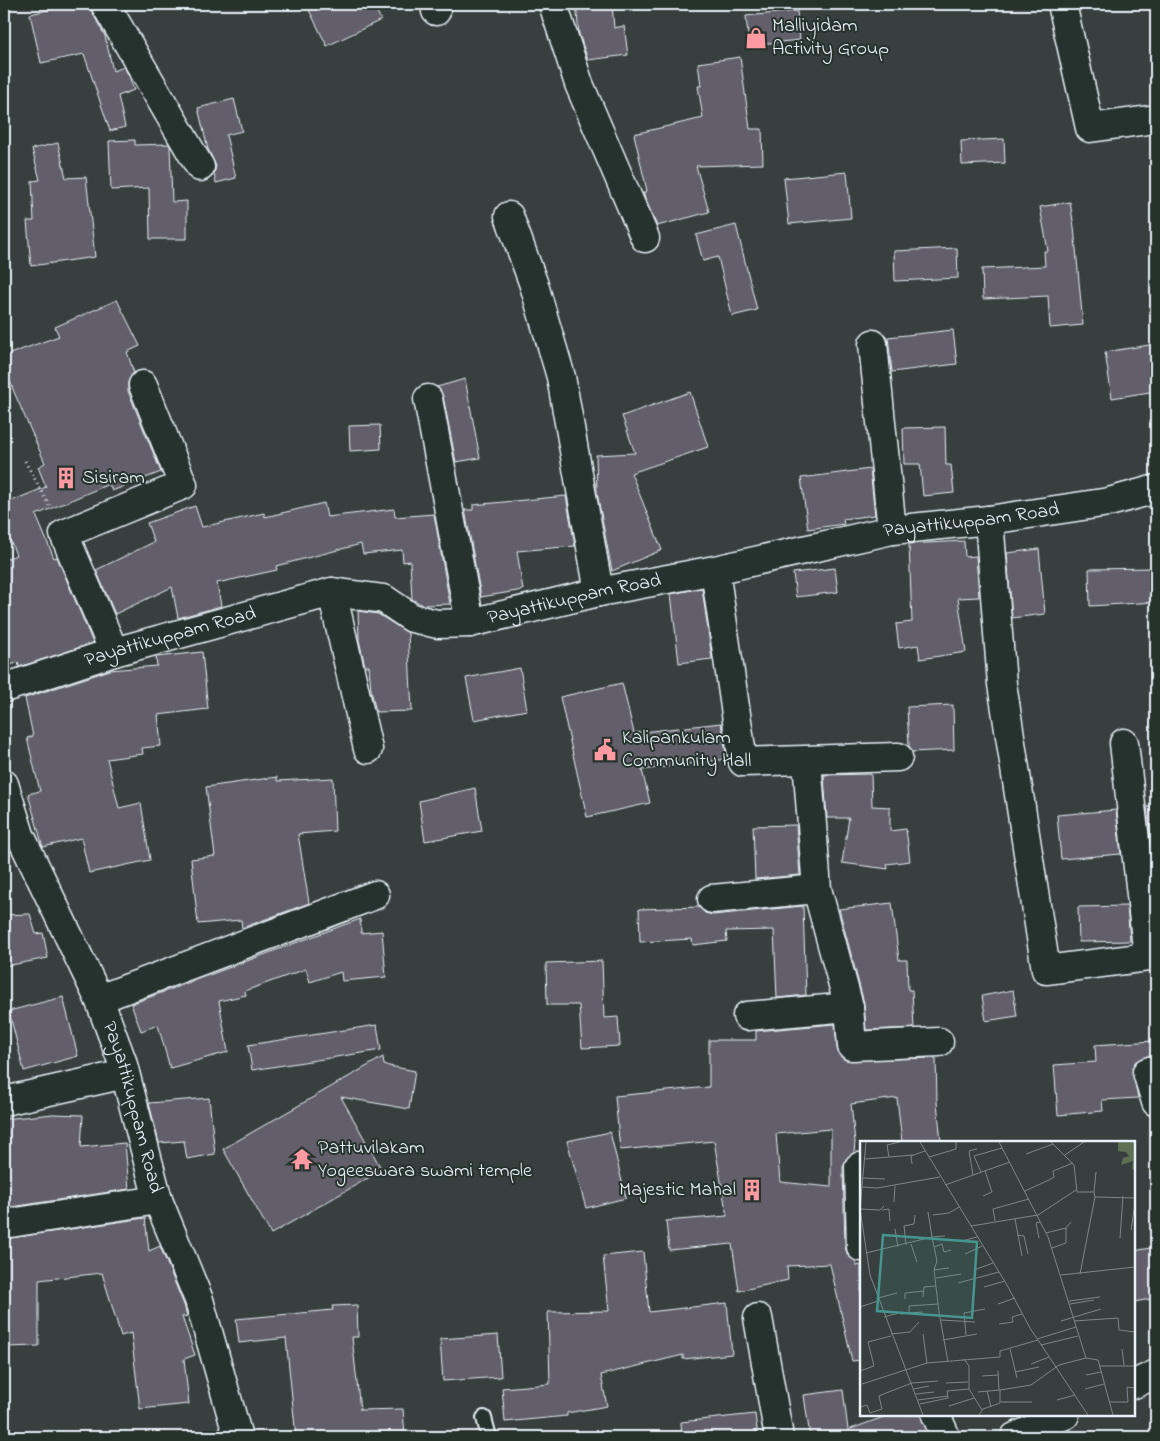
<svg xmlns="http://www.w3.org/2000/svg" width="1160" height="1441" viewBox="0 0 1160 1441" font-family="'Indie Flower',sans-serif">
<rect width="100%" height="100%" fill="#38403f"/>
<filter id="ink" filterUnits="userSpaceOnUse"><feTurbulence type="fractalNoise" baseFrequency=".02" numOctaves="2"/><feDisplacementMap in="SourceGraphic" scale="10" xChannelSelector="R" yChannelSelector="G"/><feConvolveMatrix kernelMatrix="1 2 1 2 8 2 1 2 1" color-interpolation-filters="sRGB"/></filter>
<g filter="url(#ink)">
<path fill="#625e6a" stroke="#e8f1f8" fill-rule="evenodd" d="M76 4H89L92 12 105 36 113 71 124 67 129 76 134 90 118 96 125 127 110 131 84 54 41 63 30 14Z
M306 4H373L381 20 327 46Z
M576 4H612L614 28 624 26 628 55 588 60 579 34Z
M797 11 800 40 749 45 746 16Z
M740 57 750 129H762L763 164 696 166 709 212 657 226 643 193 647 191 634 134 703 118 698 86H701L698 63Z
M234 99 242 131 226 135 236 178 216 183 214 174 216 166 208 149 198 108Z
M1004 139 1005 163 962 165 961 141Z
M135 140V145L169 144 170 146 172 202 187 201V239H150L149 188 111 190 109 141Z
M58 143 66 178 86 177 95 257 31 266 27 221H34L32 181 40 180 32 149Z
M847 172 851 218 789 224 784 178Z
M1070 202 1074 227 1083 325 1050 328 1048 296 983 299 982 269 1045 266 1044 251H1048L1040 207Z
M736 225 757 310 732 316 718 257 703 261 696 235Z
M957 248 958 278 895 281 894 251Z
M117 300 140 346 127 352 134 373 128 382V391L161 472 112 491 109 484 36 515 54 558 57 557 93 643 19 667 18 662 4 668V560L16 555 4 524V504L46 487 38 467 45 463 14 392 4 364V356L59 336 55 327Z
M953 330 957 364 892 372 888 337Z
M1156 344V391L1112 398 1105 352Z
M465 379 480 458 456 462 443 396 437 387Z
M690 392 708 447 631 473 662 550 612 571 597 493 596 455 635 453 622 416Z
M380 425 381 449 350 451 349 426Z
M945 427 946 465H951L954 493 923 496 920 464H904L903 428Z
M870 469 875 515 843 519 844 524 808 529 801 478Z
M566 496 575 546 517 551 523 590 481 597 465 510H473V505Z
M324 503 327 517 394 509 395 517 434 514 450 604 423 605 412 599 410 561 403 562 402 550 363 554 361 544 276 566 277 570 217 583 221 606 178 618 172 587 115 614 96 570 154 542 147 523 195 506 202 527 264 513 265 517Z
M964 541 965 557 976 556 979 597 958 598 966 652 920 659 918 645 899 648 896 624 912 622 909 544Z
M1039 549 1045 614 1012 618 1007 553Z
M835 568 838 592 796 597 793 573Z
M1156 568V602L1090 606 1089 569Z
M702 588 712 659 679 663 671 594Z
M358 611 378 614 408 633 412 711 376 712 371 690 369 666H365L359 640Z
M202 652 208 709 158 715 161 746 142 748 143 754 107 759 119 808 141 803 150 860 89 873 81 838 43 847 28 794 40 791 27 738 33 736 25 698 110 670 157 666 156 657Z
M520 668 527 710 474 720 466 678Z
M622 683 634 733 721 723 727 759 642 770 650 803 587 817 560 697Z
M953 705 954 750 912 752 909 746 907 707Z
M871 774 872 806 890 807V831L906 829 910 861 887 864 888 869 842 863 849 818H827L824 775Z
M277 777V781L333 778 335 831 298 834 309 903 242 928 241 920 198 924 191 859 215 856 206 787Z
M475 788 482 831 425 841 419 801Z
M1156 806V848H1152L1147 807Z
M1116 810 1121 854 1061 859 1057 815Z
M796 825 800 875 755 879 753 826Z
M892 903 899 960H907L908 990H912L914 1028 866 1030 864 1003 839 909Z
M803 906 806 995 777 998 774 930 726 931 727 941 693 945 692 939 640 942 639 909 699 907 705 913 713 915Z
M1127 906 1130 941 1079 942 1078 907Z
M30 914 36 934 43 933 48 958 6 966 4 954V915Z
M360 919 361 933 382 931 386 977 342 981 341 972 310 982 306 969 245 991 246 995 219 1001 228 1052 170 1068 158 1025 141 1031 131 1004Z
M602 961 604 1018 618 1017 620 1046 582 1048 579 1005H547L546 963Z
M1013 990 1017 1016 986 1021 982 996Z
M63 997 78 1056 24 1071 9 1011Z
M835 1024 837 1048 839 1055 845 1060 936 1058 937 1102 941 1142H902L897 1098 851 1104 855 1142 854 1153 846 1159 843 1167 845 1247 848 1256 856 1261V1266L861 1265V1360L852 1361 830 1264 787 1266 788 1280 739 1291 732 1244 669 1250 666 1221 727 1216 714 1141 620 1150 615 1096 709 1087V1040H756V1031ZM831 1129V1187L780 1182 776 1134Z
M377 1025 381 1050 252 1070 248 1045Z
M1153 1041V1054L1136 1061 1132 1068 1138 1098 1102 1100 1103 1111 1058 1115 1054 1065 1096 1062 1095 1045Z
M383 1057 384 1065 415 1071 409 1109 341 1097 382 1170 271 1234 223 1149Z
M209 1098 215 1154 187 1159 184 1141 159 1143 149 1103Z
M53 1114 83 1115 81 1147 125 1143 129 1189 5 1208 4 1119Z
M610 1132 626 1198 586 1208 567 1141Z
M145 1218 149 1251 160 1246 184 1305 187 1316 182 1317 195 1355 184 1359 189 1404 140 1409 131 1333 121 1336 102 1273 39 1280V1346L5 1347 4 1239Z
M1156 1247V1298L1134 1302V1251Z
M643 1252 649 1312 727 1303 732 1354 683 1359V1355L601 1375 607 1406 567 1413V1416L505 1422 502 1388 550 1384 548 1312 609 1311 603 1256Z
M357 1305 358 1337H352L360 1410 403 1409 405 1437H296L286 1338 239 1343 236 1319 333 1310 332 1306Z
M498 1335 501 1377 443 1381 440 1339Z
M843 1390 848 1430 889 1415H921L929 1437H810L804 1395Z
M755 1414 758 1437H682L681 1422Z"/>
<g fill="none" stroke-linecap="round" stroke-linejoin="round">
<g stroke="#e8f1f8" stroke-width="18">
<path id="service" d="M484 1418 489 1437"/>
</g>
<g stroke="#e8f1f8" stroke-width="31">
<g id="minor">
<path d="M105 4 200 167"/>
<path d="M435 4 436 11"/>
<path d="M553 4 579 84 645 238"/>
<path d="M1062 4 1090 128 1156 119"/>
<path d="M509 216 534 285 561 377 599 592"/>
<path d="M873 344 892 530"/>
<path d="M428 399 470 623"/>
<path d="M989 520 1002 684 1046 970 1148 957 1124 743"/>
<path d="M715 570 743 762 898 757"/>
<path d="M332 592 368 749"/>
<path d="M114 652 64 534 183 485 143 385"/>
<path id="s1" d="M4 688 114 652 332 592 384 599 412 618 437 624 470 623 599 592 715 570 892 530 989 520 1109 502 1156 489"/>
<path d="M807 761 817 889 849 1007 852 1046 939 1042"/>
<path id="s2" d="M4 784 20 835 99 999 122 1061 158 1200 199 1300 238 1437"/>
<path d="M712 899 817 889"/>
<path d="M99 999 375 895"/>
<path d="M747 1016 849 1007"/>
<path d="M1156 1069 1147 1072 1156 1102"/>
<path d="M4 1101 125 1074"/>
<path d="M859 1167 861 1247"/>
<path d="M4 1224 158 1200"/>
<path d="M758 1318 779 1437"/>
<path d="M936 1415 946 1437"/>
</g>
</g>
<g stroke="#e8f1f8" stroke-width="31">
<path id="primary" d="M1134 1384 1156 1374
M1015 1437 1065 1415"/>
</g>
<path stroke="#e8f1f8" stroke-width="3" stroke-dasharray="1 4" stroke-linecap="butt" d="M25 461 51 509"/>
<use href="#service" stroke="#26332d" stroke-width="14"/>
<use href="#minor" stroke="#26332d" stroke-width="28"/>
<use href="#primary" stroke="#26332d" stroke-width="28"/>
</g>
</g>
<defs>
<g id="shop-bare" transform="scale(1.725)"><path d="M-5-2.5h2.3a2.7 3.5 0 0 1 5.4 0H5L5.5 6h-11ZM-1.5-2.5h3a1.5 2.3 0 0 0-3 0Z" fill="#ff9aa2" stroke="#26332d" stroke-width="2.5" paint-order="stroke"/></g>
<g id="building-bare" transform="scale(1.725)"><path d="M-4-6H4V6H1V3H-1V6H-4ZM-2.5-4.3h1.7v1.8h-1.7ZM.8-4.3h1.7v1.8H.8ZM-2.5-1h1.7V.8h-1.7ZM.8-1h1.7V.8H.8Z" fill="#ff9aa2" stroke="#26332d" stroke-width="2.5" paint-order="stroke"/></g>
<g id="civic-bare" transform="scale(1.725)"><path d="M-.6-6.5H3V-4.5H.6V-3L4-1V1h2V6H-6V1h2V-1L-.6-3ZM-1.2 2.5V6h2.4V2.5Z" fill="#ff9aa2" stroke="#26332d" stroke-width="2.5" paint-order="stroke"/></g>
<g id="temple-bare" transform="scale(1.725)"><path d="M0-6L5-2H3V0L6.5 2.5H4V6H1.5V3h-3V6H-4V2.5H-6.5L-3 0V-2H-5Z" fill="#ff9aa2" stroke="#26332d" stroke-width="2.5" paint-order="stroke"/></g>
</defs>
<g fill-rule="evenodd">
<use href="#shop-bare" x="756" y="38"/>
<use href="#building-bare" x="66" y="478"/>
<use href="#civic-bare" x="605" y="750"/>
<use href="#temple-bare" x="302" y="1159"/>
<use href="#building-bare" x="752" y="1190"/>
</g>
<g text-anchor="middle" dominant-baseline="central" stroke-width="4" stroke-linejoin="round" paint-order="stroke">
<g font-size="20" fill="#e8f1f8" stroke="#26332d" text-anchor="start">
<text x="772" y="26">Malliyidam<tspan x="772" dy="23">Activity Group</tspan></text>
<text x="82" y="478">Sisiram</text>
<text x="622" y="738">Kalipankulam<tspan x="622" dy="23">Community Hall</tspan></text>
<text x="318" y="1148">Pattuvilakam<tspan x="318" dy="23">Yogeeswara swami temple</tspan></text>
<text x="736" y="1190" text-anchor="end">Majestic Mahal</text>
</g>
<g font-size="20" fill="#e8f1f8" stroke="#26332d">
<text stroke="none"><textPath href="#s1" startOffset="999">Payattikuppam Road</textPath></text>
<text stroke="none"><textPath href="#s1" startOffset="594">Payattikuppam Road</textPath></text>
<text stroke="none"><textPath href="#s1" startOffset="174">Payattikuppam Road</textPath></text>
<text stroke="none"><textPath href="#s2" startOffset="349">Payattikuppam Road</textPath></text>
</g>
</g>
<g transform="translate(860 1141)">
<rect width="275" height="275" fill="#38403f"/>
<path d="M258 1H275V30L272 28 273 20 261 24 263 17 269 15 266 11 258 10Z" fill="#5e7052"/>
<path fill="none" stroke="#7e8789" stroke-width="1" d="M6 1 0 68 10 134 63 274M60 1 147 144 170 187 228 274M139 1 188 96 226 217 238 219 253 274M191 1 214 24 217 51H234L235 56 220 133M166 13 193 3M205 14 224 1M29 16 27 4 40 1M69 16 96 8V1M5 18 53 14M52 23 51 15 65 10M121 31 114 15 142 7M113 34 109 10 117 8M3 37 25 38M85 44 150 21M2 46 17 47 80 36M165 50 189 39 194 36 193 30 213 22M234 51 236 31M123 55 132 51 125 30M235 56 275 57M34 61 35 45M0 68 20 69 24 65M22 69 29 68 30 80M68 71 72 96 85 95M73 74 89 72 99 66M155 78 162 115M135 80 133 68 169 58M111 85 178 74 216 49M35 88 38 106M271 89 275 63M186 92 206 87M157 94 164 95 168 113M179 97 176 82 180 81M260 97 263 55M102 100 117 96M51 103 57 121M46 104 44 85 54 83 55 74M74 106 82 103 84 111 91 109M192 107 206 102V87L211 81M6 112 72 96 77 120 74 129 79 171 88 221M105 113 122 105M74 129 89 127M114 129 133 122M201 134 275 126M76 137 101 133M98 142 139 131M124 146 145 140M63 156 64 146 76 145M18 157 37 152M45 158V152L64 150M209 160 240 156M138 163 155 157M210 163 234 159M0 166 18 160M63 171 49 172V165L78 163M24 176 42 171V174M81 179 115 181M201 180 241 168M214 180 258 177 259 189 275 191M139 183 153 181 152 176 162 173M31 193 50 191 59 181M63 193 67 222M106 194 104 172 125 168M177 198 216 186M83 199 117 193M181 204 218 195M150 208 157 237M262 208 264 224M104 218 109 225V248L122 269M171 223 189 216M240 225H275M0 230 14 225 8 201 31 195M138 230 139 249M155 231 179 226M226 234 241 231M122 235 138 234M86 242 108 241M2 243 67 222 140 216V210L178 199M54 248 69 245M225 248 244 243M127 250 131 266M118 251 140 249M56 253 74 251M58 259 88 255M197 259 215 254M141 261H172M250 261H268L267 246 275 247M60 263 88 257 87 250 109 248M89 265 114 257M0 266 7 264 10 272 22 268 19 255 26 252 52 242 78 240M119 274 123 268 140 262V249L171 244 199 224 226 217"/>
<path fill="#459590" fill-opacity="0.15" stroke="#459590" stroke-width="2.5" d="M23 94 117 101 112 177 17 170Z"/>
<rect width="275" height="275" fill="none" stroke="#e8f1f8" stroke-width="2.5"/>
</g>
<rect width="1160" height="1441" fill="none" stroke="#26332d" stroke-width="20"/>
<rect x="10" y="10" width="1140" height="1421" fill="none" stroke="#e8f1f8" stroke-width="2" filter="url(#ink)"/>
</svg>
